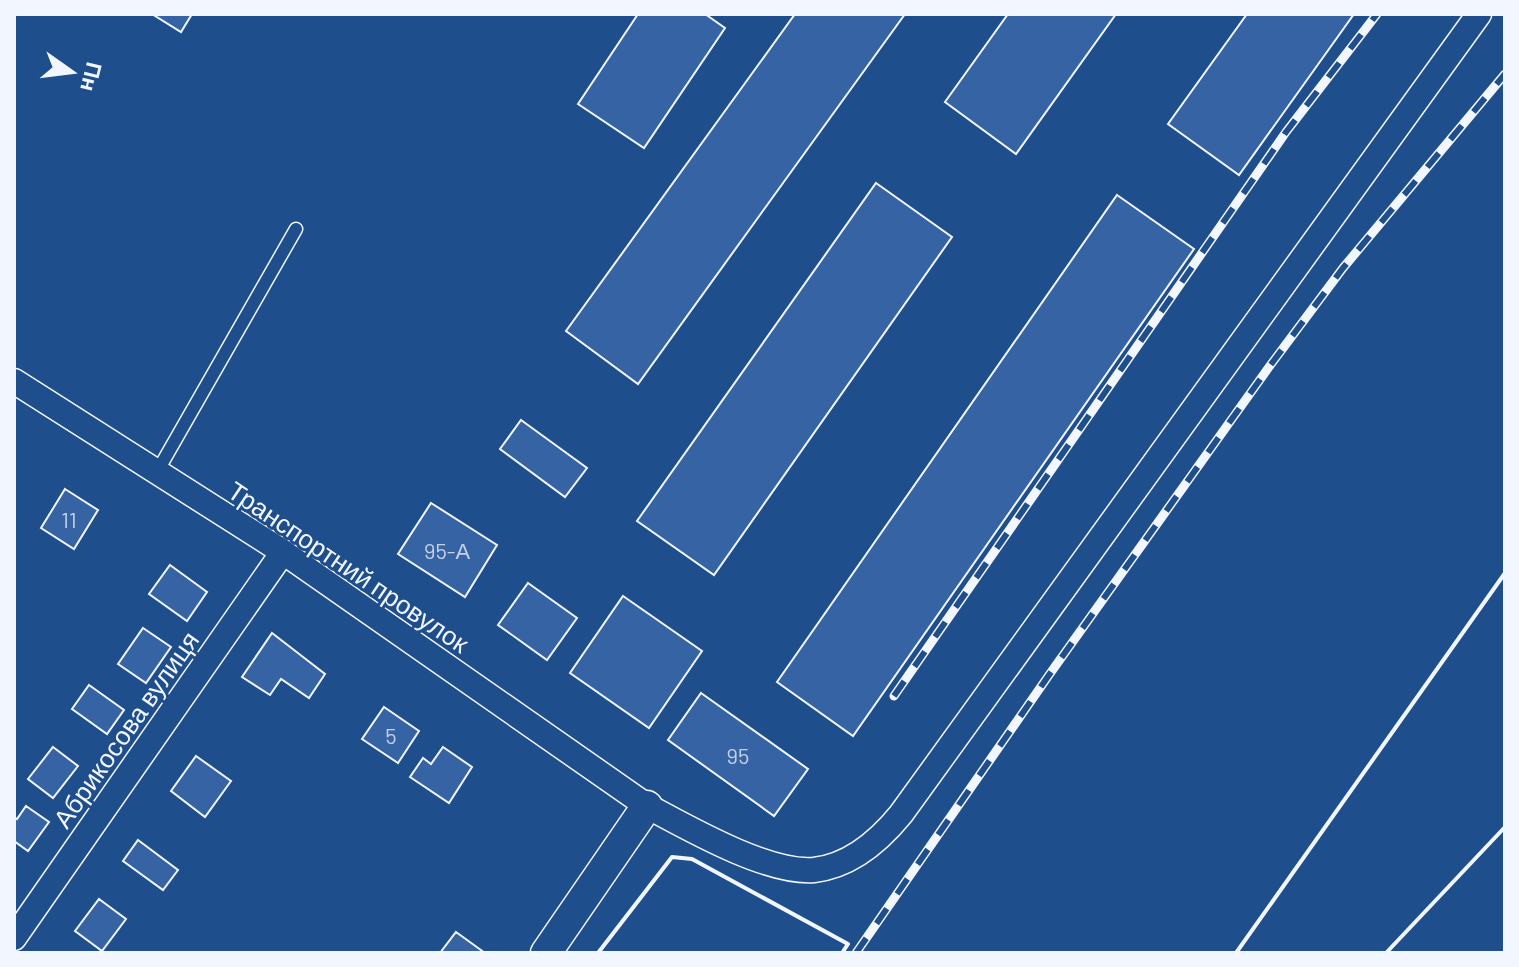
<svg xmlns="http://www.w3.org/2000/svg" width="1519" height="967" viewBox="0 0 1519 967" font-family="Barlow,sans-serif">
<rect width="100%" height="100%" fill="#1f4e8c"/>
<path fill="#3563a3" stroke="#f2f6ff" stroke-width="2" d="M152 14H192L181 32Z
M638 14H705L725 28 644 148 578 104Z
M795 14H905L638 384 566 331Z
M1008 14H1116L1016 154 945 102Z
M1247 14H1354L1239 175 1168 124Z
M876 183 952 237 714 575 637 521Z
M1117 195 1194 249 853 736 777 682Z
M521 420 587 468 565 497 500 449Z
M65 489 98 510 74 549 41 528Z
M431 503 497 545 465 597 398 554Z
M170 565 207 592 187 621 149 594Z
M528 583 577 618 547 660 498 625Z
M623 596 702 651 649 728 570 673Z
M143 628 171 647 146 683 118 664Z
M272 633 325 674 309 698 281 679 270 695 242 677Z
M89 685 124 710 107 734 72 709Z
M701 693 808 769 774 816 668 740Z
M384 707 419 731 398 763 362 739Z
M53 747 78 766 53 798 28 779Z
M443 747 472 767 449 803 410 777 423 758 431 764Z
M196 756 231 781 205 817 171 791Z
M26 806 49 822 28 851 14 841V817L17 819Z
M138 840 178 870 163 890 123 861Z
M99 899 126 919 102 951 75 931Z
M456 932 485 953H440Z"/>
<g fill="none" stroke-linecap="round" stroke-linejoin="round">
<g stroke="#f2f6ff" stroke-width="15">
<path id="service" d="M157 472 296 229"/>
</g>
<g stroke="#f2f6ff" stroke-width="27">
<path id="minor" d="M14 381 283 552 647 806C688 828 768 874 814 870 850 866 879 841 901 814L1479 14
M14 938 283 552"/>
</g>
<g stroke="#f2f6ff" stroke-width="33">
<path id="tertiary" d="M546 953 647 806"/>
</g>
<use href="#service" stroke="#1f4e8c" stroke-width="12"/>
<use href="#minor" stroke="#1f4e8c" stroke-width="24"/>
<use href="#tertiary" stroke="#1f4e8c" stroke-width="30"/>
<g stroke="#f2f6ff" stroke-width="9">
<path id="rail" d="M894 696 1286 132 1377 14
M856 953 1049 675 1269 367 1343 268 1505 74"/>
</g>
<use href="#rail" stroke="#1f4e8c" stroke-width="6" stroke-dasharray="18" stroke-linecap="butt"/>
<path stroke="#f2f6ff" stroke-width="4" d="M598 953 672 857 692 859 848 944 842 953
M1236 953 1505 573
M1386 953 1505 827"/>
</g>
<g text-anchor="middle" dominant-baseline="central" stroke-width="6" stroke-linejoin="round" paint-order="stroke">
<g font-size="22" fill="#c3d1e8">
<text x="69" y="519">11</text>
<text x="447" y="550">95-А</text>
<text x="391" y="735">5</text>
<text x="738" y="755">95</text>
</g>
<g font-size="26" fill="#f2f6ff" stroke="#1f4e8c">
<text transform="translate(349 566) rotate(34)">Транспортний провулок</text>
<text transform="translate(125 729) rotate(-55)">Абрикосова вулиця</text>
</g>
</g>
<rect width="1519" height="967" fill="none" stroke="#f2f6ff" stroke-width="32"/>
<g transform="translate(72 72) rotate(104)" stroke="#1f4e8c" stroke-width="6" paint-order="stroke">
<path d="M0-6L14 30L0 20L-14 30Z" fill="#f2f6ff"/>
<text y="-12" font-size="22" font-weight="bold" text-anchor="middle" fill="#f2f6ff">Пн</text>
</g>
</svg>
